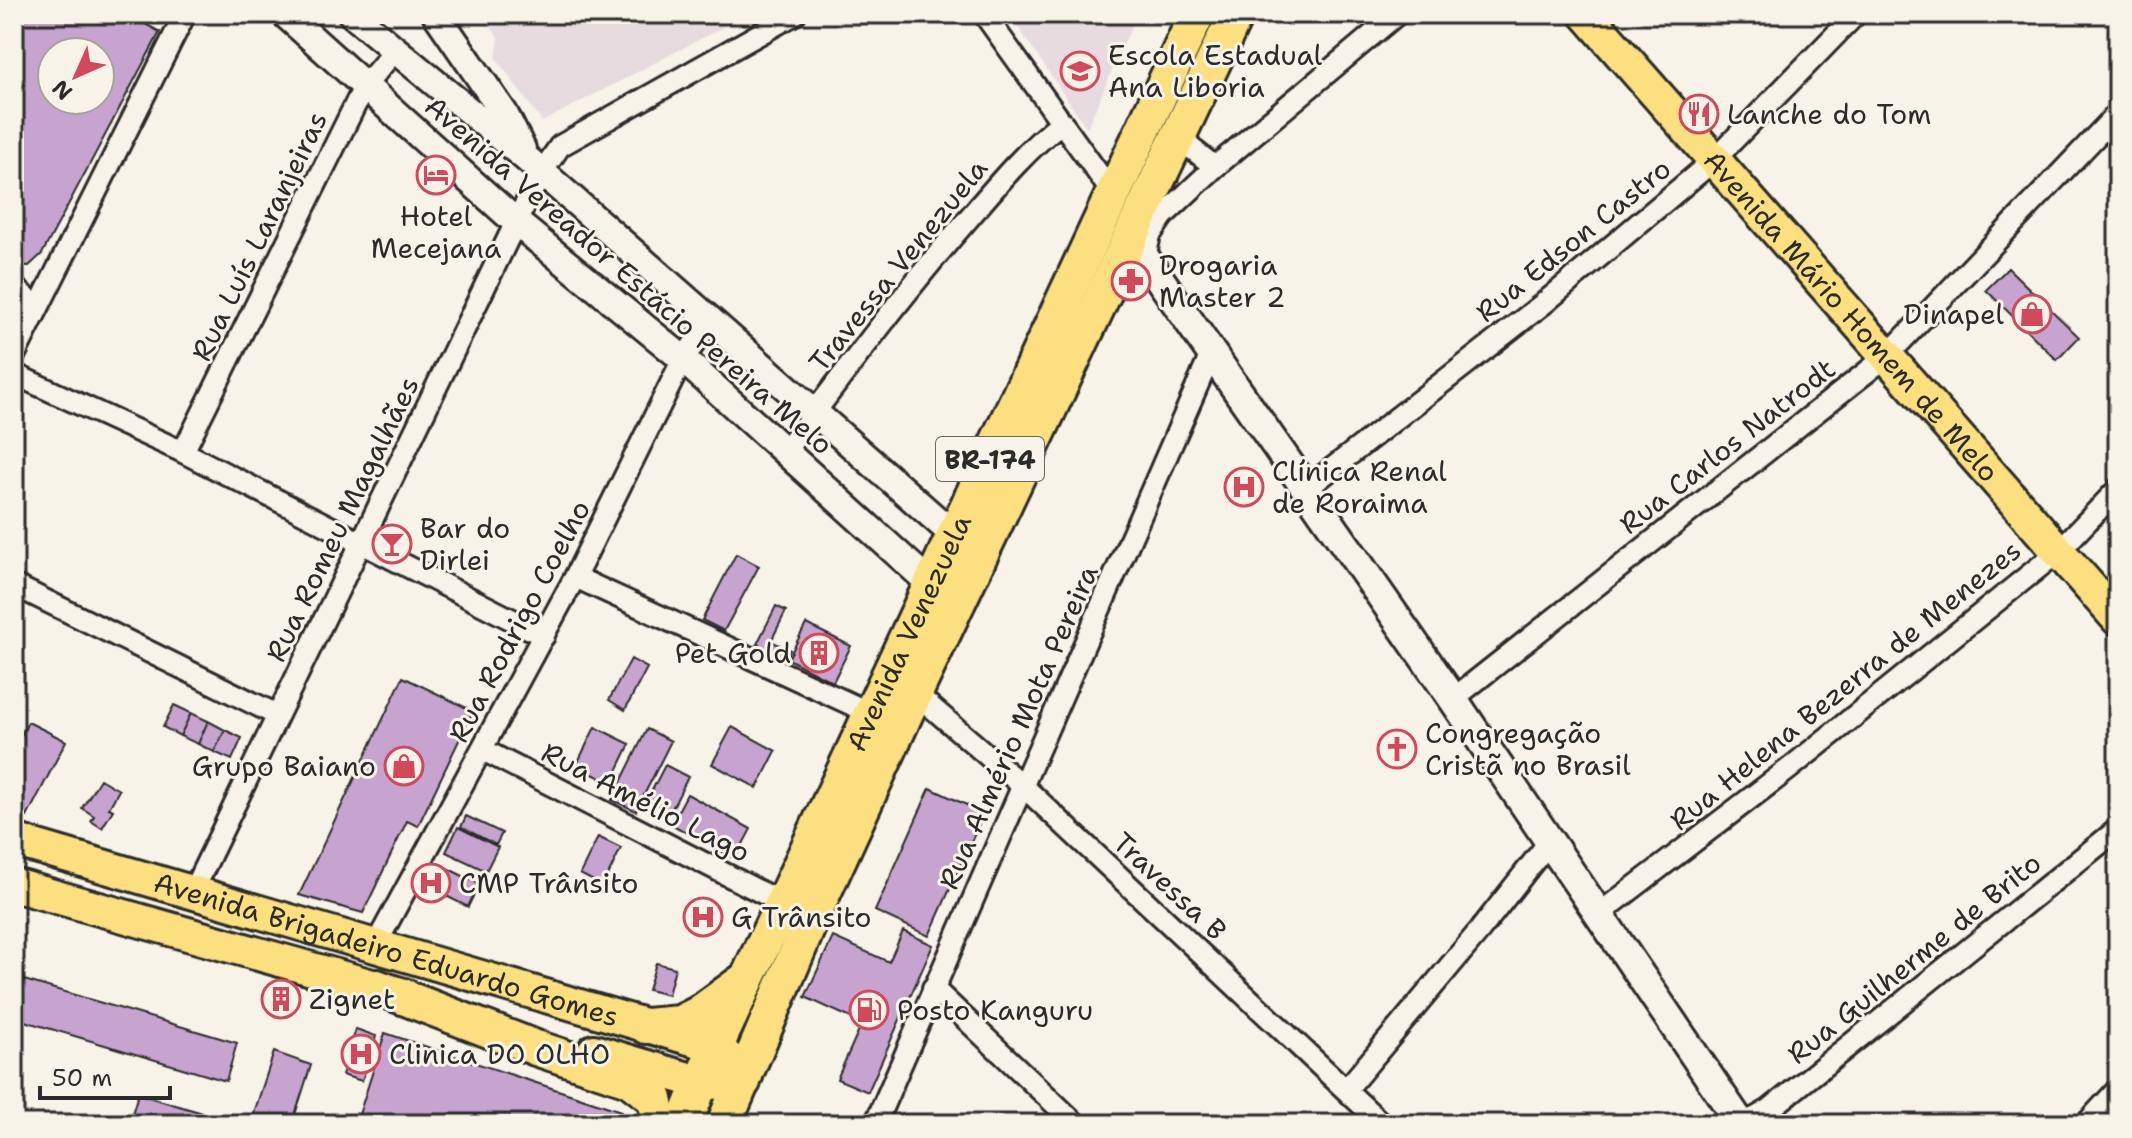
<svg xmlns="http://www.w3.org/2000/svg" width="2132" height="1138" viewBox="0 0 2132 1138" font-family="'Shantell Sans',sans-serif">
<rect width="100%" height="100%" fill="#f7f3e8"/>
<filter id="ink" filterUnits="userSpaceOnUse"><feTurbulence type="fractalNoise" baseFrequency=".0125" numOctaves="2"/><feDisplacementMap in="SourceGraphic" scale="16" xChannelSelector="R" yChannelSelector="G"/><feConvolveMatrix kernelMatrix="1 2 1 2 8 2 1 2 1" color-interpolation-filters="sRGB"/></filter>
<g filter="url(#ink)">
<path fill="#e8dbe0" d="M483 14H748L542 122 496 58 499 39Z
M1009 14H1137L1087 128Z"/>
<path fill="#c6a4cf" stroke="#2b2b2b" stroke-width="2" fill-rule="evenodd" d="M14 14H127L160 32 42 254 29 266 14 265ZM52 52H100V100H52Z
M2008 268 2079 337 2057 360 1986 290Z
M736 554 759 566 724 631 702 620Z
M776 606 786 611 771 641 790 650 786 658 757 644Z
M806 624 851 646 833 682 788 659Z
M631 659 647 668 625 710 609 700Z
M403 677 473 711 418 826 407 821 363 913 299 895Z
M174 705 191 713 180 736 163 727Z
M191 713 208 721 198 744 180 736Z
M208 721 225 730 214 752 198 744Z
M28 722 66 741 27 817 14 811V749Z
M595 727 630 744 611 783 576 766Z
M732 727 776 751 757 788 712 764Z
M647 729 671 741 636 811 612 800Z
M225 730 242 738 232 760 214 752Z
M665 765 688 777 671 811 647 800Z
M100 779 119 790 109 808 113 810 102 828 91 821 94 816 82 808Z
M930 788 984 813 929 936 875 911Z
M687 794 751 829 735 859 671 824Z
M466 816 502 833 496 845 461 827Z
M458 827 498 847 486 871 446 852Z
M598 837 621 848 603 886 580 874Z
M443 866 479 884 468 907 432 889Z
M903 931 933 945 868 1092 837 1079 862 1023 805 997 833 937 889 962Z
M656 963 675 968 668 995 648 990Z
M14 977 237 1043 226 1081 14 1018Z
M276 989 290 993 285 1008 272 1004Z
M356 1029 376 1036 362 1081 342 1075Z
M385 1033 621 1111 617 1124H356Z
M274 1052 311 1065 292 1124H276L253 1116Z
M138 1094 230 1121 229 1124H129Z"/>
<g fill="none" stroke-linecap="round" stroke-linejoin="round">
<g stroke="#2b2b2b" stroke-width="26">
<path id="minor" d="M984 14 1113 194
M1182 133 1191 148 1215 167
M1145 258 1150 235 1163 216 1215 167 1397 14
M14 287 38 308
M14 356 185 14
M14 374 183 452 544 636
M785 451C845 373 903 293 968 219 997 185 1027 149 1062 122
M183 452 364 87 394 51
M1307 488 1543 304 1714 160 1856 14
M575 577 872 714
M14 585 277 715
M915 693 1024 787 1382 1124
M1453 699 1887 356 2118 113
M483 750 784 904
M193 891 516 222 542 172 560 146 795 14
M1599 914 1790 768 2059 551 2118 489
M375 946 575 577 683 359 710 322
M933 988 1076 1124
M1346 1090 1480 930 1549 842
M875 1124 1212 352
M1735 1124 1755 1118 1769 1110 2118 829
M2086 1124 2118 1089"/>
</g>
<g stroke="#2b2b2b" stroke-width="32">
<path id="tertiary" d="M285 14 516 222 683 359 932 585
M352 14 527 159 955 536
M436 14 504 113 522 149"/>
</g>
<g stroke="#2b2b2b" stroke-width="34">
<path id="secondary" d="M1120 259 1132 255 1145 258 1453 699 1741 1124"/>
</g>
<g stroke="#2b2b2b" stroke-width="38">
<g id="primary">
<path id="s1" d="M1586 14 2118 619"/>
<path id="s2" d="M14 840 716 1046 746 1076"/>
<path d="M14 885 404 995"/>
<path d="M594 1051 702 1083 744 1082"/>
</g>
</g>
<g stroke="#2b2b2b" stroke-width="40">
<g id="trunk">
<path d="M377 987 536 1048 629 1079 655 1099 660 1124"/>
<path d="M646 1026 680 1023 698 1014 745 980"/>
<path id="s3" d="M684 1124 716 1046 1197 14"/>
<path d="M724 1124 810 922 915 693 1236 14"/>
</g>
</g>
<use href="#minor" stroke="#f7f3e8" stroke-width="20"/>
<use href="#tertiary" stroke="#f7f3e8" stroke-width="26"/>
<use href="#secondary" stroke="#f7f3e8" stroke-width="28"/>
<use href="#primary" stroke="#fce080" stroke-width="32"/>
<use href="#trunk" stroke="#fce080" stroke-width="34"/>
</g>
</g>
<defs>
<g id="school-ring" transform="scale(2)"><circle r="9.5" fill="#f7f3e8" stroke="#d1495b" stroke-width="1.5"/><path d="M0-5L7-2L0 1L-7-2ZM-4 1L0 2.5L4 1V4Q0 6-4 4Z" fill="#d1495b"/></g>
<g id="restaurant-ring" transform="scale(2)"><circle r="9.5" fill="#f7f3e8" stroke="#d1495b" stroke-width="1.5"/><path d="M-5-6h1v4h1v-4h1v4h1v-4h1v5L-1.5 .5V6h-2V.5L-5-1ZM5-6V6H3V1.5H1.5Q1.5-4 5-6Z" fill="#d1495b"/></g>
<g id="hotel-ring" transform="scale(2)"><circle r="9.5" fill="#f7f3e8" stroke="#d1495b" stroke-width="1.5"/><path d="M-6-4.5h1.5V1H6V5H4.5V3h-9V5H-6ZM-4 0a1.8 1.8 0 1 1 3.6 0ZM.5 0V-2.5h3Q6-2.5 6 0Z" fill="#d1495b"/></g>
<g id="pharmacy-ring" transform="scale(2)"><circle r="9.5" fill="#f7f3e8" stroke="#d1495b" stroke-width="1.5"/><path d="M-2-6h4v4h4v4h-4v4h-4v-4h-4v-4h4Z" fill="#d1495b"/></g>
<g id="shop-ring" transform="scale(2)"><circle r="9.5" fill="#f7f3e8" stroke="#d1495b" stroke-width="1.5"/><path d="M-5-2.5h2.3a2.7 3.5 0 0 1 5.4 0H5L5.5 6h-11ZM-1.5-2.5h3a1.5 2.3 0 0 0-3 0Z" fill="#d1495b"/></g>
<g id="hospital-ring" transform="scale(2)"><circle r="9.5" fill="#f7f3e8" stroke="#d1495b" stroke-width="1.5"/><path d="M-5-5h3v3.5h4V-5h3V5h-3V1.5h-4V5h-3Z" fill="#d1495b"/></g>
<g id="bar-ring" transform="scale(2)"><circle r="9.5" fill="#f7f3e8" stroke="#d1495b" stroke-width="1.5"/><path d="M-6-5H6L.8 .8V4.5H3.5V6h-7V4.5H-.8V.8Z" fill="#d1495b"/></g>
<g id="building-ring" transform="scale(2)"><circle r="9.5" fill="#f7f3e8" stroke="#d1495b" stroke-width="1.5"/><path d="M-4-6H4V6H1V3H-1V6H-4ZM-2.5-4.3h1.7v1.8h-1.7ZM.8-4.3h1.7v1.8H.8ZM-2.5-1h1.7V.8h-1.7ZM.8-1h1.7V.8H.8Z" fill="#d1495b"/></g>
<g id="church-ring" transform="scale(2)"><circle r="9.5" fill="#f7f3e8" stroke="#d1495b" stroke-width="1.5"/><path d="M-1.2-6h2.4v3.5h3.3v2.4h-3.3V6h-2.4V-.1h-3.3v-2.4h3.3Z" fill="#d1495b"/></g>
<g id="fuel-ring" transform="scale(2)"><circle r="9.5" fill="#f7f3e8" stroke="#d1495b" stroke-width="1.5"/><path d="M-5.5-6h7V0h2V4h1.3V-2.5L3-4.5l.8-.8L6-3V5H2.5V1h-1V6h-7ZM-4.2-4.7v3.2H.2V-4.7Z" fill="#d1495b"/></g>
</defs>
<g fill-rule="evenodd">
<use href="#school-ring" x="1080" y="71"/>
<use href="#restaurant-ring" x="1699" y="114"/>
<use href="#hotel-ring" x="436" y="175"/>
<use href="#pharmacy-ring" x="1131" y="281"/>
<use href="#shop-ring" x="2032" y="314"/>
<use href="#hospital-ring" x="1244" y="487"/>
<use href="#bar-ring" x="392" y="544"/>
<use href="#building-ring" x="819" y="653"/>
<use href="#church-ring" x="1397" y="749"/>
<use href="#shop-ring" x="404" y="766"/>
<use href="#hospital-ring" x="431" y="883"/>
<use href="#hospital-ring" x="703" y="917"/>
<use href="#building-ring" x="281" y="999"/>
<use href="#fuel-ring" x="869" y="1010"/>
<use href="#hospital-ring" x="361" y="1054"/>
</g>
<g text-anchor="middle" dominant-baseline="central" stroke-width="6" stroke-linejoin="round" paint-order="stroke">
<rect fill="#f7f3e8" stroke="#686764" stroke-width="2" x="936" y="437" width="108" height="44" rx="6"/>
<g font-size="26" font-weight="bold" fill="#2b2b2b">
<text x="990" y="459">BR-174</text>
</g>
<g font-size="28" fill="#2b2b2b" stroke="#f7f3e8" text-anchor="start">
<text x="1108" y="55">Escola Estadual<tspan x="1108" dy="32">Ana Liboria</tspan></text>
<text x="1727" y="114">Lanche do Tom</text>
<text x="436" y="216" text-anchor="middle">Hotel<tspan x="436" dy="32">Mecejana</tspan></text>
<text x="1159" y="265">Drogaria<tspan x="1159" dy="32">Master 2</tspan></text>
<text x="2004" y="314" text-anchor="end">Dinapel</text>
<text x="1272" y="471">Clínica Renal<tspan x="1272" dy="32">de Roraima</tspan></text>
<text x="420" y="528">Bar do<tspan x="420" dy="32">Dirlei</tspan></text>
<text x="791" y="653" text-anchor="end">Pet Gold</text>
<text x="1425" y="733">Congregação<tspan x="1425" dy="32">Cristã no Brasil</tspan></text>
<text x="376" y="766" text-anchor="end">Grupo Baiano</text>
<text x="459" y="883">CMP Trânsito</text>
<text x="731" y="917">G Trânsito</text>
<text x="309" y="999">Zignet</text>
<text x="897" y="1010">Posto Kanguru</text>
<text x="389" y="1054">Clinica DO OLHO</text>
</g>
<g font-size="28" fill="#2b2b2b" stroke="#f7f3e8">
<text transform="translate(259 236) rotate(-64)">Rua Luís Laranjeiras</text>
<text transform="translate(1573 240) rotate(-39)">Rua Edson Castro</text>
<text transform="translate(898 265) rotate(-51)">Travessa Venezuela</text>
<text transform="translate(629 275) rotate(41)">Avenida Vereador Estácio Pereira Melo</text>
<text stroke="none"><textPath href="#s1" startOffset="402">Avenida Mário Homem de Melo</textPath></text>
<text transform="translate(1727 446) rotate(-38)">Rua Carlos Natrodt</text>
<text transform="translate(342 519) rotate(-64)">Rua Romeu Magalhães</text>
<text transform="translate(519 621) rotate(-62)">Rua Rodrigo Coelho</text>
<text stroke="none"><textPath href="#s3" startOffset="540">Avenida Venezuela</textPath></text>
<text transform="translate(1845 685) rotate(-39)">Rua Helena Bezerra de Menezes</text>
<text transform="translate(1018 727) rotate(-66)">Rua Almério Mota Pereira</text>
<text transform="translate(646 802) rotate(27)">Rua Amélio Lago</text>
<text transform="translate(1170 886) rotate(43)">Travessa B</text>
<text stroke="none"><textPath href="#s2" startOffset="388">Avenida Brigadeiro Eduardo Gomes</textPath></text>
<text transform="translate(1914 958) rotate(-39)">Rua Guilherme de Brito</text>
</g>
</g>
<rect width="2132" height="1138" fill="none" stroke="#f7f3e8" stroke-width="48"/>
<rect x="24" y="24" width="2084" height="1090" fill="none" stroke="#2b2b2b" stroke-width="3" filter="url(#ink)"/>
<g transform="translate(76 76) rotate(225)"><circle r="38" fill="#f7f3e8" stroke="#a5a39c" stroke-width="2"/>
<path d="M0-6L14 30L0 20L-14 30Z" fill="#d1495b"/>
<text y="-12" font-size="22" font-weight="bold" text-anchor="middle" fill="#2b2b2b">N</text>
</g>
<path d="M40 1086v12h130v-12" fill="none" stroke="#2b2b2b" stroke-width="4"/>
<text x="52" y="1086" font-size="24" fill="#2b2b2b" stroke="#f7f3e8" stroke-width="6" paint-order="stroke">50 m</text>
</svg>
